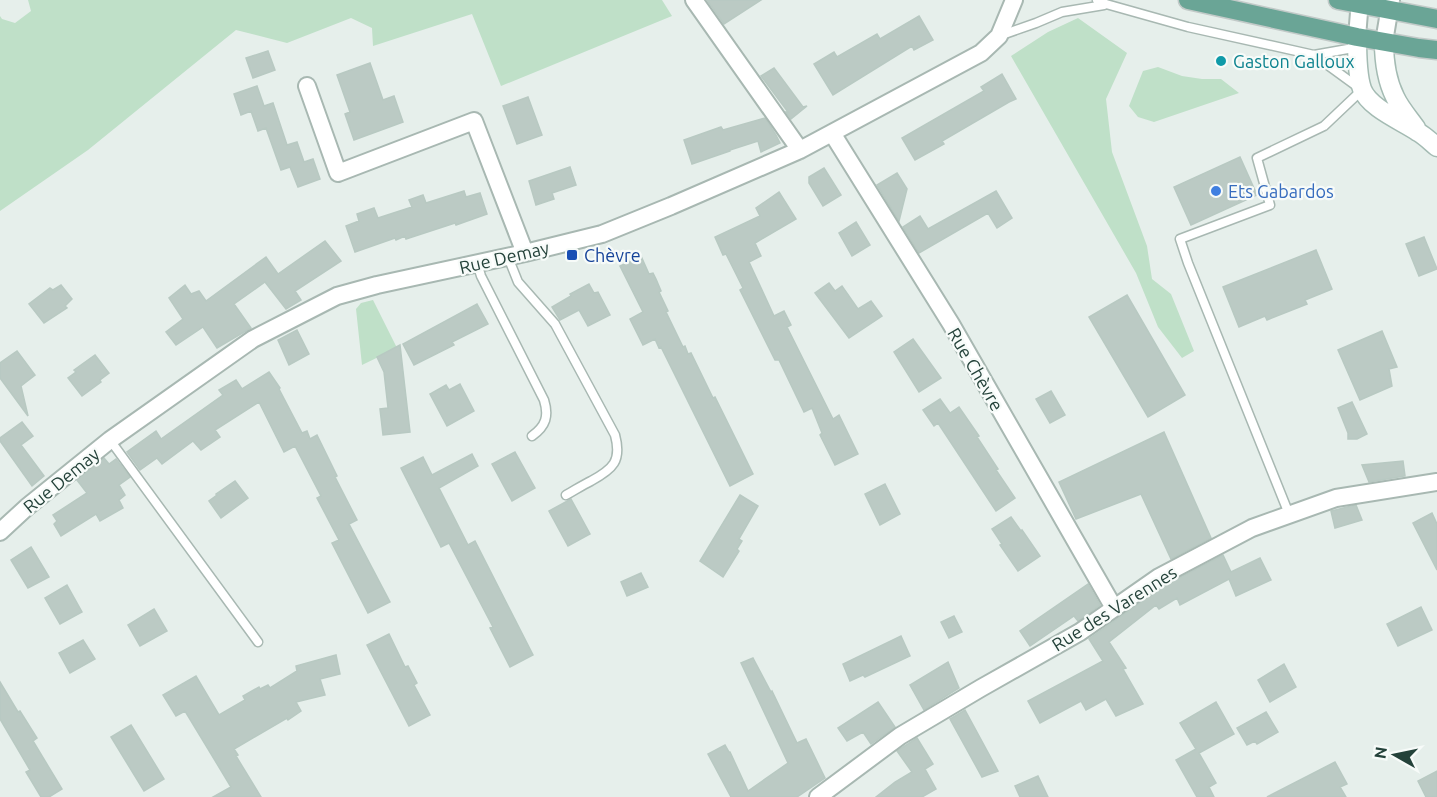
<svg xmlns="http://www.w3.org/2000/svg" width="1437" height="797" viewBox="0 0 1437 797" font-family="Ubuntu,sans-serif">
<rect width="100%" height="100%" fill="#e6efeb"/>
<path fill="#bfe0c8" d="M28 0H662L672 16 501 86 472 14 373 46 372 28 351 18 287 43 236 30 88 150 0 211V16L2 19 15 23 31 11Z
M1078 18 1127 53 1106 99 1112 152 1147 246 1152 279 1171 294 1194 351 1182 358 1158 327 1136 273 1011 56 1048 32Z
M1158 67 1182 76 1202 79H1221L1239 93 1154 122 1138 117 1129 106 1143 71Z
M373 300 397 348 362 365 356 309 361 303Z"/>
<path fill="#bbcac4" stroke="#b8c9c2" stroke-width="1.5" d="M707 0H761L724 24Z
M919 16 933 40 914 50 912 46 833 95 814 64 834 52 837 57 877 34 880 39Z
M268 51 275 70 253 78 246 58Z
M370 63 383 100 394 96 403 122 354 140 345 114 350 112 337 75Z
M774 68 803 107 807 106 791 119 786 112H788L761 76Z
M1002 74 1016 99 1009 102 942 141 944 144 915 160 902 138 984 91 981 87Z
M257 86 264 106 273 103 287 145 297 142 304 162 313 159 320 179 298 187 290 167 281 170 266 128 258 131 251 111 241 115 234 94Z
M528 97 542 135 517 144 503 106Z
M765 118 776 135 780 143 761 152 758 141 730 150V151L692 164 684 140 721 127 723 130Z
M1240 157 1257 195 1191 225 1174 187Z
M570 167 576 185 552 193 554 199 536 205 529 181Z
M824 168 841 195 823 206 809 183V177Z
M897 173 907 189 899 221 877 185Z
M464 191 466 197 480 193 487 214 456 225 455 223 406 239 405 236 396 240 395 238 355 252 346 226 359 221 357 214 374 208 378 218 412 207 409 200 423 195 426 203Z
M996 191 1012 218 997 228 988 213 919 253 903 227 920 216 928 229Z
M779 192 796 219 755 243 761 256 749 262 774 316 784 311 791 325 787 327 833 419 839 415 858 454 835 465 820 435 822 433 812 408 804 412 779 360H775L740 290 743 288 726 254 723 255 715 237 760 216 756 208Z
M856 222 870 245 852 256 839 233Z
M1424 237 1437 269 1419 276 1406 244Z
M325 241 341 261 295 291 301 300 286 309 265 282 234 304 251 328 217 348 203 327 176 345 166 332 183 319 169 298 185 285 191 294 199 291 206 301 266 257 278 274Z
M1316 250 1332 289 1305 300 1307 304 1267 320 1265 316 1239 327 1223 287Z
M641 256 649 274 653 273 656 279 661 291 659 292 668 311 666 312 683 347 685 346 688 354 691 353 713 398 715 397 753 474 730 486 661 347 659 348 655 339 643 345 630 319 643 312 620 266Z
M829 283 835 291 842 286 858 309 871 301 882 316 849 338 815 293Z
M589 284 594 293 598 292 610 315 588 326 579 310 560 320 552 307 571 296 570 294Z
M61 285 72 299 65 306 67 308 44 323 29 304 50 288 53 290Z
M1127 295 1185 395 1148 417 1089 317Z
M477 304 488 324 452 342 454 345 414 365 403 344Z
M297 330 309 354 289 365 278 340Z
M1382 331 1397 367 1389 369 1392 386 1360 400 1338 350Z
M913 339 941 378 919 392 894 352Z
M400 345 410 432 383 435 380 409 388 408 384 372 377 357Z
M17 351 35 375 21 386 28 416 0 378V363Z
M95 355 109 373 100 380 101 382 82 396 68 378 76 372 74 370Z
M269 372 280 388 279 389 302 433 307 431 310 439 317 435 337 476 335 477 357 520 349 524 390 602 368 613 332 543 339 540 317 498 321 496 295 446 284 452 259 402 215 430 220 437 201 450 193 441 162 464 157 458 140 470 127 452 156 431 161 439 223 395 219 390 236 380 242 389Z
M460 384 474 411 447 426 430 394 446 385 449 390Z
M1051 391 1065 415 1050 423 1036 399Z
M940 399 950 413 959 407 979 436 977 437 998 469 996 470 1015 498 996 511 938 423 934 426 923 410Z
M1352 402 1367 434 1357 439H1348V433L1338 408Z
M22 422 33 436 21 445 44 476 32 486 0 441V438Z
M1164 432 1211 538 1171 559 1141 494 1076 519 1059 482Z
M515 452 535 488 512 501 492 464Z
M472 454 478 466 439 488 468 545 475 541 533 655 510 667 490 628 493 627 449 543 441 547 401 468 423 457 432 475Z
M104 458 109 464 116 459 130 477 119 485 125 495 119 500 123 508 100 521 96 514 61 536 54 524 57 521 53 515 87 493 77 480Z
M1403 461 1405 476 1369 482 1362 465Z
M235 481 248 498 221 518 209 501 217 495 216 494Z
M885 484 900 514 880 525 865 494Z
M740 495 758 506 739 539 742 541 737 549 739 551 723 577 700 561Z
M571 499 590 534 568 546 549 511Z
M1356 505 1362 520 1335 528 1331 511Z
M1432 513 1437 524V570L1413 523Z
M1011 517 1021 531 1022 530 1040 556 1018 571 1000 545 1002 544 992 529Z
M31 547 49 577 28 588 11 560Z
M1223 555 1231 572 1260 558 1271 580 1236 596 1229 579 1180 605 1177 598 1159 609 1156 605 1109 642 1126 668 1123 669 1143 704 1116 716 1106 699 1086 710 1081 701 1040 723 1028 701 1103 661 1089 639 1164 586Z
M641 573 648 587 627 596 621 582Z
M1088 584 1100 605 1078 621 1074 616 1030 646 1020 631Z
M67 585 82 612 60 624 45 598Z
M1421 607 1432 630 1398 646 1387 624Z
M154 609 167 631 140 646 128 625Z
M954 616 962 632 949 638 941 622Z
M389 634 405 667 408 666 417 683 414 685 430 715 409 726 367 645Z
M901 636 910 656 865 677 863 675 850 681 843 664Z
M83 640 95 659 70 673 59 653Z
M336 655 340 674 320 679 325 695 296 702 301 711 288 720 287 718 234 749 238 755 236 756 261 797H213L231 787 185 711 176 716 163 695 196 676 219 715 245 700 243 696 259 687 260 689 268 685 270 688 297 671 296 666Z
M753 658 771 692 772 691 797 743 806 739 825 778 797 797H731L708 754 725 745 729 752H730L748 791 788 763 741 663Z
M948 662 959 688 924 710 910 685Z
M1284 664 1296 687 1270 702 1258 680Z
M0 682 18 712 20 711 37 738 33 741 62 789 49 797H41L26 772 30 770 0 719Z
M878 702 895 727 871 744 863 732 847 741 838 728Z
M1216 702 1234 734 1199 753 1216 783 1209 787 1214 797H1197L1176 760 1196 749 1180 723Z
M965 710 998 771 982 777 950 719Z
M1266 712 1278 732 1257 744 1255 741 1247 745 1237 728Z
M131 725 164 779 144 791 111 737Z
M917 738 933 764 925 769 936 789 922 797H876L895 782 912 772 897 751Z
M1335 762 1347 784 1340 787 1346 797H1267Z
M1437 771V797H1426L1418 781Z
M1038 776 1048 797H1020L1015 786Z"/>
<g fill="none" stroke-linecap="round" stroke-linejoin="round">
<g stroke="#a8b8b2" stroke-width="11">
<path id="lane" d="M1097 0 1106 4 1188 27 1314 55 1359 47
M999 36 1036 23 1062 12 1104 5
M508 257 518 282 555 324 615 435C622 461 613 469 591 481 583 485 575 490 566 495
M477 263 481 276 544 400C549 416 546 426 532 436
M110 440 258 642
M1289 514 1188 263 1180 239 1270 205 1257 158 1324 126 1362 90 1314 55"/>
</g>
<g stroke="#a8b8b2" stroke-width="20">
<path id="street" d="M694 0 800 150
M1357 37 1360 0
M1384 42 1391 0
M307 86 338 173 474 121 525 253
M832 133 951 324 1114 608
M0 532 27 507 110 440 253 339 337 296 377 285 525 253 602 234 671 206 800 150 981 53 999 36 1014 0
M818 797 900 736 981 688 1080 632 1159 577 1252 528 1336 498 1437 482"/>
</g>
<g stroke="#a4bbb3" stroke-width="21">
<path id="secondary" d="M1357 37C1357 51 1357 75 1362 89 1369 108 1402 121 1418 132 1425 136 1431 142 1437 147
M1384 42C1384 61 1386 79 1395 97 1400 108 1409 118 1416 128"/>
</g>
<g stroke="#c2cac8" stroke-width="21">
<path id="primary" d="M1188 0 1357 37 1419 48 1437 50
M1338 0 1437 19"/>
</g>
<use href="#lane" stroke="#fff" stroke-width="8"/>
<use href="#street" stroke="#fff" stroke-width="16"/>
<use href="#secondary" stroke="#fff" stroke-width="18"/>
<use href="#primary" stroke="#6aa596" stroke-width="18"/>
</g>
<circle fill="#0f9aa8" stroke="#f7fbf9" stroke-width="2" cx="1221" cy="61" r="6"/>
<circle fill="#3f7fe0" stroke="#f7fbf9" stroke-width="2" cx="1216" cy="191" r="6"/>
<rect fill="#1a4fb4" stroke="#f7fbf9" stroke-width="2" x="566" y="249" width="12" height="12" rx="3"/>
<g text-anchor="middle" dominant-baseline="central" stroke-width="4.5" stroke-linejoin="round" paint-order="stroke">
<g font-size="18" fill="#0d838f" stroke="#f7fbf9" text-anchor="start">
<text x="1233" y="61">Gaston Galloux</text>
</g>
<g font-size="18" fill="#366cbe" stroke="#f7fbf9" text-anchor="start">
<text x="1228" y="191">Ets Gabardos</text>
</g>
<g font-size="18" fill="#164399" stroke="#f7fbf9" text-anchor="start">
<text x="584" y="255">Chèvre</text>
</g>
<g font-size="18" fill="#24423a" stroke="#f7fbf9">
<text transform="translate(504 257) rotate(-13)">Rue Demay</text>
<text transform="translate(976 369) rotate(60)">Rue Chèvre</text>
<text transform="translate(61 480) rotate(-39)">Rue Demay</text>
<text transform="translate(1114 608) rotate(-32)">Rue des Varennes</text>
</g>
</g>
<g transform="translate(1395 755) rotate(279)" stroke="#f7fbf9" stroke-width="4.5" paint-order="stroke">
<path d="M0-4.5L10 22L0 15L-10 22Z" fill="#24423a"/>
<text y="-9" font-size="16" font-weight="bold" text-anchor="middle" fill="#24423a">N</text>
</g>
</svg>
